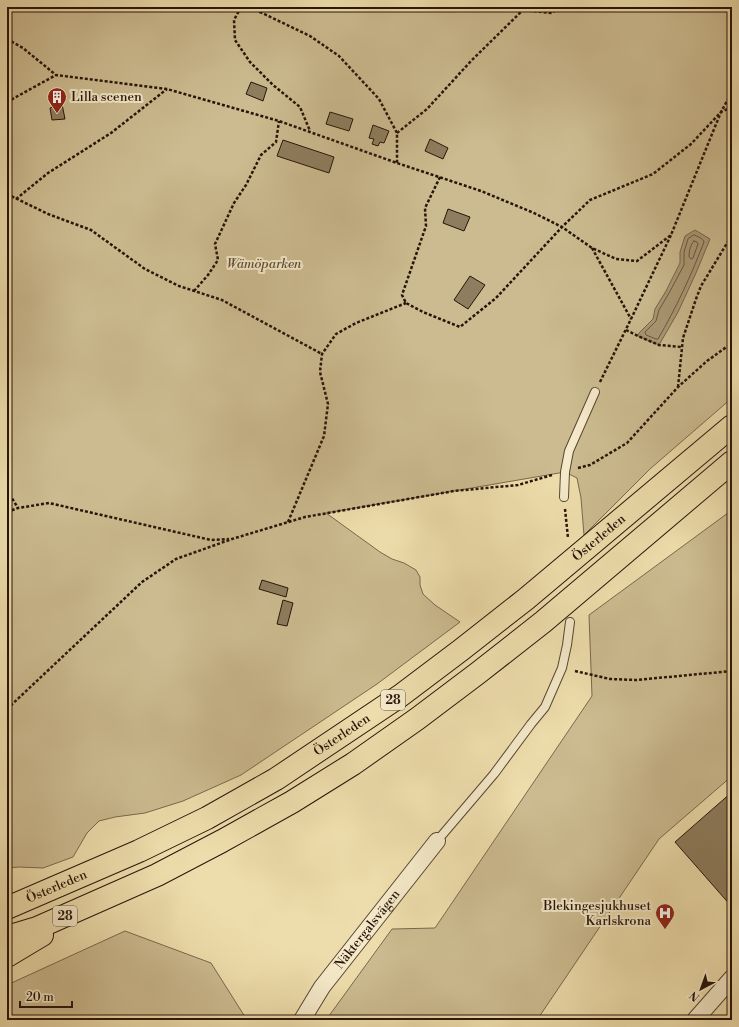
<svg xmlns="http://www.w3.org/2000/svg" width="739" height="1027" viewBox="0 0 739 1027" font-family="'Libre Bodoni',serif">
<rect width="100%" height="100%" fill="#eeddac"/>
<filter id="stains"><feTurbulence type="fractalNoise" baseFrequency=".005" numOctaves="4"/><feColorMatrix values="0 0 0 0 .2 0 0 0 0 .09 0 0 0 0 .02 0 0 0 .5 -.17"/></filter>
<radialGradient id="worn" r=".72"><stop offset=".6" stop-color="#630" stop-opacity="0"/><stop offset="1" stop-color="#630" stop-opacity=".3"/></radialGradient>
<path fill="#ccbb90" stroke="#79684c" d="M7 7H732V398L650 469 584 535 581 498 577 478 565 472 326 513 380 552 392 559 404 563 416 570 420 577V585L423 594 435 605 460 622 377 684 241 775 183 801 145 813 115 817 99 821 87 833 73 857 43 868 19 867 7 868Z
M732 510V776L659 839 537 1020H326L392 929 435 928 592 696 589 615Z
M125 931 211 963 247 1020H7V985Z"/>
<path fill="#aa9975" stroke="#75644a" d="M695 230 710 239 696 273 678 312 659 345 638 336 639 333 653 319 655 309 666 291 680 263V252L685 236Z"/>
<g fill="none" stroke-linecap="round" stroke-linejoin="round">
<path stroke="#68563f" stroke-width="1" d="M694 235C697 236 704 239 704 242 691 276 676 308 658 339H656L646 335 645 332 656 321 659 310 669 293 684 265V252L688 239Z
M694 241 697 242 698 244 693 258 691 259 689 257C689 252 690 245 694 241Z"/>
</g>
<path fill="#8e7d5e" stroke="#261409" d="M251 82 267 88 263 101 246 94Z
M62 104 65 119 52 120 50 108Z
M330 112 353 119 349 131 326 124Z
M373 125 389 131 384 143 380 142 378 146 372 144 374 139 369 138Z
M430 139 448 148 443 159 425 151Z
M283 140 334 157 329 173 277 156Z
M448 209 470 217 464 231 443 223Z
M470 276 485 285 468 309 454 300Z
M262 580 288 588 286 597 259 589Z
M283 600 293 603 287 626 277 624Z
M732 792V907L675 842Z"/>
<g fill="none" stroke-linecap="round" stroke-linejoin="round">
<g stroke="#584632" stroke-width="10">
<path id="lane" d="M564 497 565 472 569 451 595 392
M437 841 494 774 531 724 545 707 562 668 567 645 570 622"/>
</g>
<g stroke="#584632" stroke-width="18">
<g id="street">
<path id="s1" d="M302 1020 322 987 437 841"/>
<path d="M695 1020 732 978"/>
</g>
</g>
<g stroke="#261409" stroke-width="24">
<g id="highway">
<path id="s2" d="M7 908 139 851 207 818 276 779 400 696 461 650 526 599 732 426"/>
<path d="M7 937 37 928 157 875 222 841 292 802 353 764 417 719 478 673 543 622 732 462"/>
<path d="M7 956 42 935"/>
</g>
</g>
<path stroke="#261409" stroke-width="2.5" stroke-dasharray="3 2" stroke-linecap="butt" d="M241 7 234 20 235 40 250 62 273 85 300 107 310 131
M258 7 260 12 310 36 339 56 379 99 397 133V163
M520 7 523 10 552 13 560 7
M7 39 23 48 56 75 167 89 279 121 397 163 481 191 534 213 562 227 592 248 616 259 637 261 671 235 721 112 732 92
M7 102 56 75
M397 133 427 109 471 61 523 10
M440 177 425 208 426 226 402 295 406 303 423 312 460 327 496 298 562 227 590 200 653 174 691 144 721 112 732 107
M7 194 48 214 91 230 145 269 179 286 222 300 322 354
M16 199 48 173 111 133 167 89
M592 248 631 319
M194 291 208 275 218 260 215 244 234 203 246 185 261 155 276 142 279 121
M626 330 638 336 659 345 682 347
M600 382 631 319 671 235
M678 387 683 338 696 299 701 286 732 235
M578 468 590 465 627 443 678 387 707 361 732 343
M7 490 18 508
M565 509 568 538
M7 512 18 508 49 503 211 540 229 539
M288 522 324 436 328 404 320 372 322 354 336 334 356 323 406 303
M575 671 610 679 636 680 732 671
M7 709 142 582 176 559 232 539 305 517 454 491 518 485 552 475"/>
<use href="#lane" stroke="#f4e9c9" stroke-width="8"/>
<use href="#street" stroke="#f4e9c9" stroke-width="16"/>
<use href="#highway" stroke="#eeddac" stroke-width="22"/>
</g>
<defs>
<g id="building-pin" transform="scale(1)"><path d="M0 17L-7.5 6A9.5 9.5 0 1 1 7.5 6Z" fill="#8f2418" stroke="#f4e9c9"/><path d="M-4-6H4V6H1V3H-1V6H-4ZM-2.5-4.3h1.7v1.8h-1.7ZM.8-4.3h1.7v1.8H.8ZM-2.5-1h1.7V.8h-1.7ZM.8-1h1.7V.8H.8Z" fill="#fff"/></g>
<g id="hospital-pin" transform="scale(1)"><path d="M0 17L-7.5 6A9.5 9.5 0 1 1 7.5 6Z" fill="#8f2418" stroke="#f4e9c9"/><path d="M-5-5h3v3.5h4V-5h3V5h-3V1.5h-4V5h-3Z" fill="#fff"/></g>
</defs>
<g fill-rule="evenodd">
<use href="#building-pin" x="57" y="97"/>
<use href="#hospital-pin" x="665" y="913"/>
</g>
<g text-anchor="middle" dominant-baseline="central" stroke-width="4" stroke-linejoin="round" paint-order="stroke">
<g fill="#f4e9c9" stroke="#645443" stroke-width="1">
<rect x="381" y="690" width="24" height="20" rx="3"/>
<rect x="53" y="906" width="24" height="20" rx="3"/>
</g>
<g font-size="12" font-weight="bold" fill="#261409">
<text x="393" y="700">28</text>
<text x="65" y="916">28</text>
</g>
<g font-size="13" fill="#261409" stroke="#f4e9c9" text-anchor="start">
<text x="71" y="97">Lilla scenen</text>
<text x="651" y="906" text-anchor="end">Blekingesjukhuset<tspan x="651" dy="15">Karlskrona</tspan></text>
</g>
<g font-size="13" font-style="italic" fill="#604e38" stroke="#f4e9c9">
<text x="264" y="264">Wämöparken</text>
</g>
<g font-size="13" fill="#261409" stroke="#f4e9c9">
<text stroke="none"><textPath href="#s2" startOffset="702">Österleden</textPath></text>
<text stroke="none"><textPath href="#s2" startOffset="378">Österleden</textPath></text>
<text stroke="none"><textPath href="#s2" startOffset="54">Österleden</textPath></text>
<text stroke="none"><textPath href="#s1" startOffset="112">Näktergalsvägen</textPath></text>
</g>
</g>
<rect width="739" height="1027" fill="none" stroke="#eeddac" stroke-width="24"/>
<rect x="8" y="8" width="723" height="1011" fill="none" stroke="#261409" stroke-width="2"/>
<rect x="12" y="12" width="715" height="1003" fill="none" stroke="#261409"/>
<g transform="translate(701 989) rotate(221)" stroke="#f4e9c9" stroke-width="3" paint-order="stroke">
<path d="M0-3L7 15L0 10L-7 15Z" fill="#261409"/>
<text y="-6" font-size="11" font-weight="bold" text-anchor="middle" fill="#261409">N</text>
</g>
<path d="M20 1001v6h52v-6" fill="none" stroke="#261409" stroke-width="2"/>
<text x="26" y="1001" font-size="12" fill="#261409" stroke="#f4e9c9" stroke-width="3" paint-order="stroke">20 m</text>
<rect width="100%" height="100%" filter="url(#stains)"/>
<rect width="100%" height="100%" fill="url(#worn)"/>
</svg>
